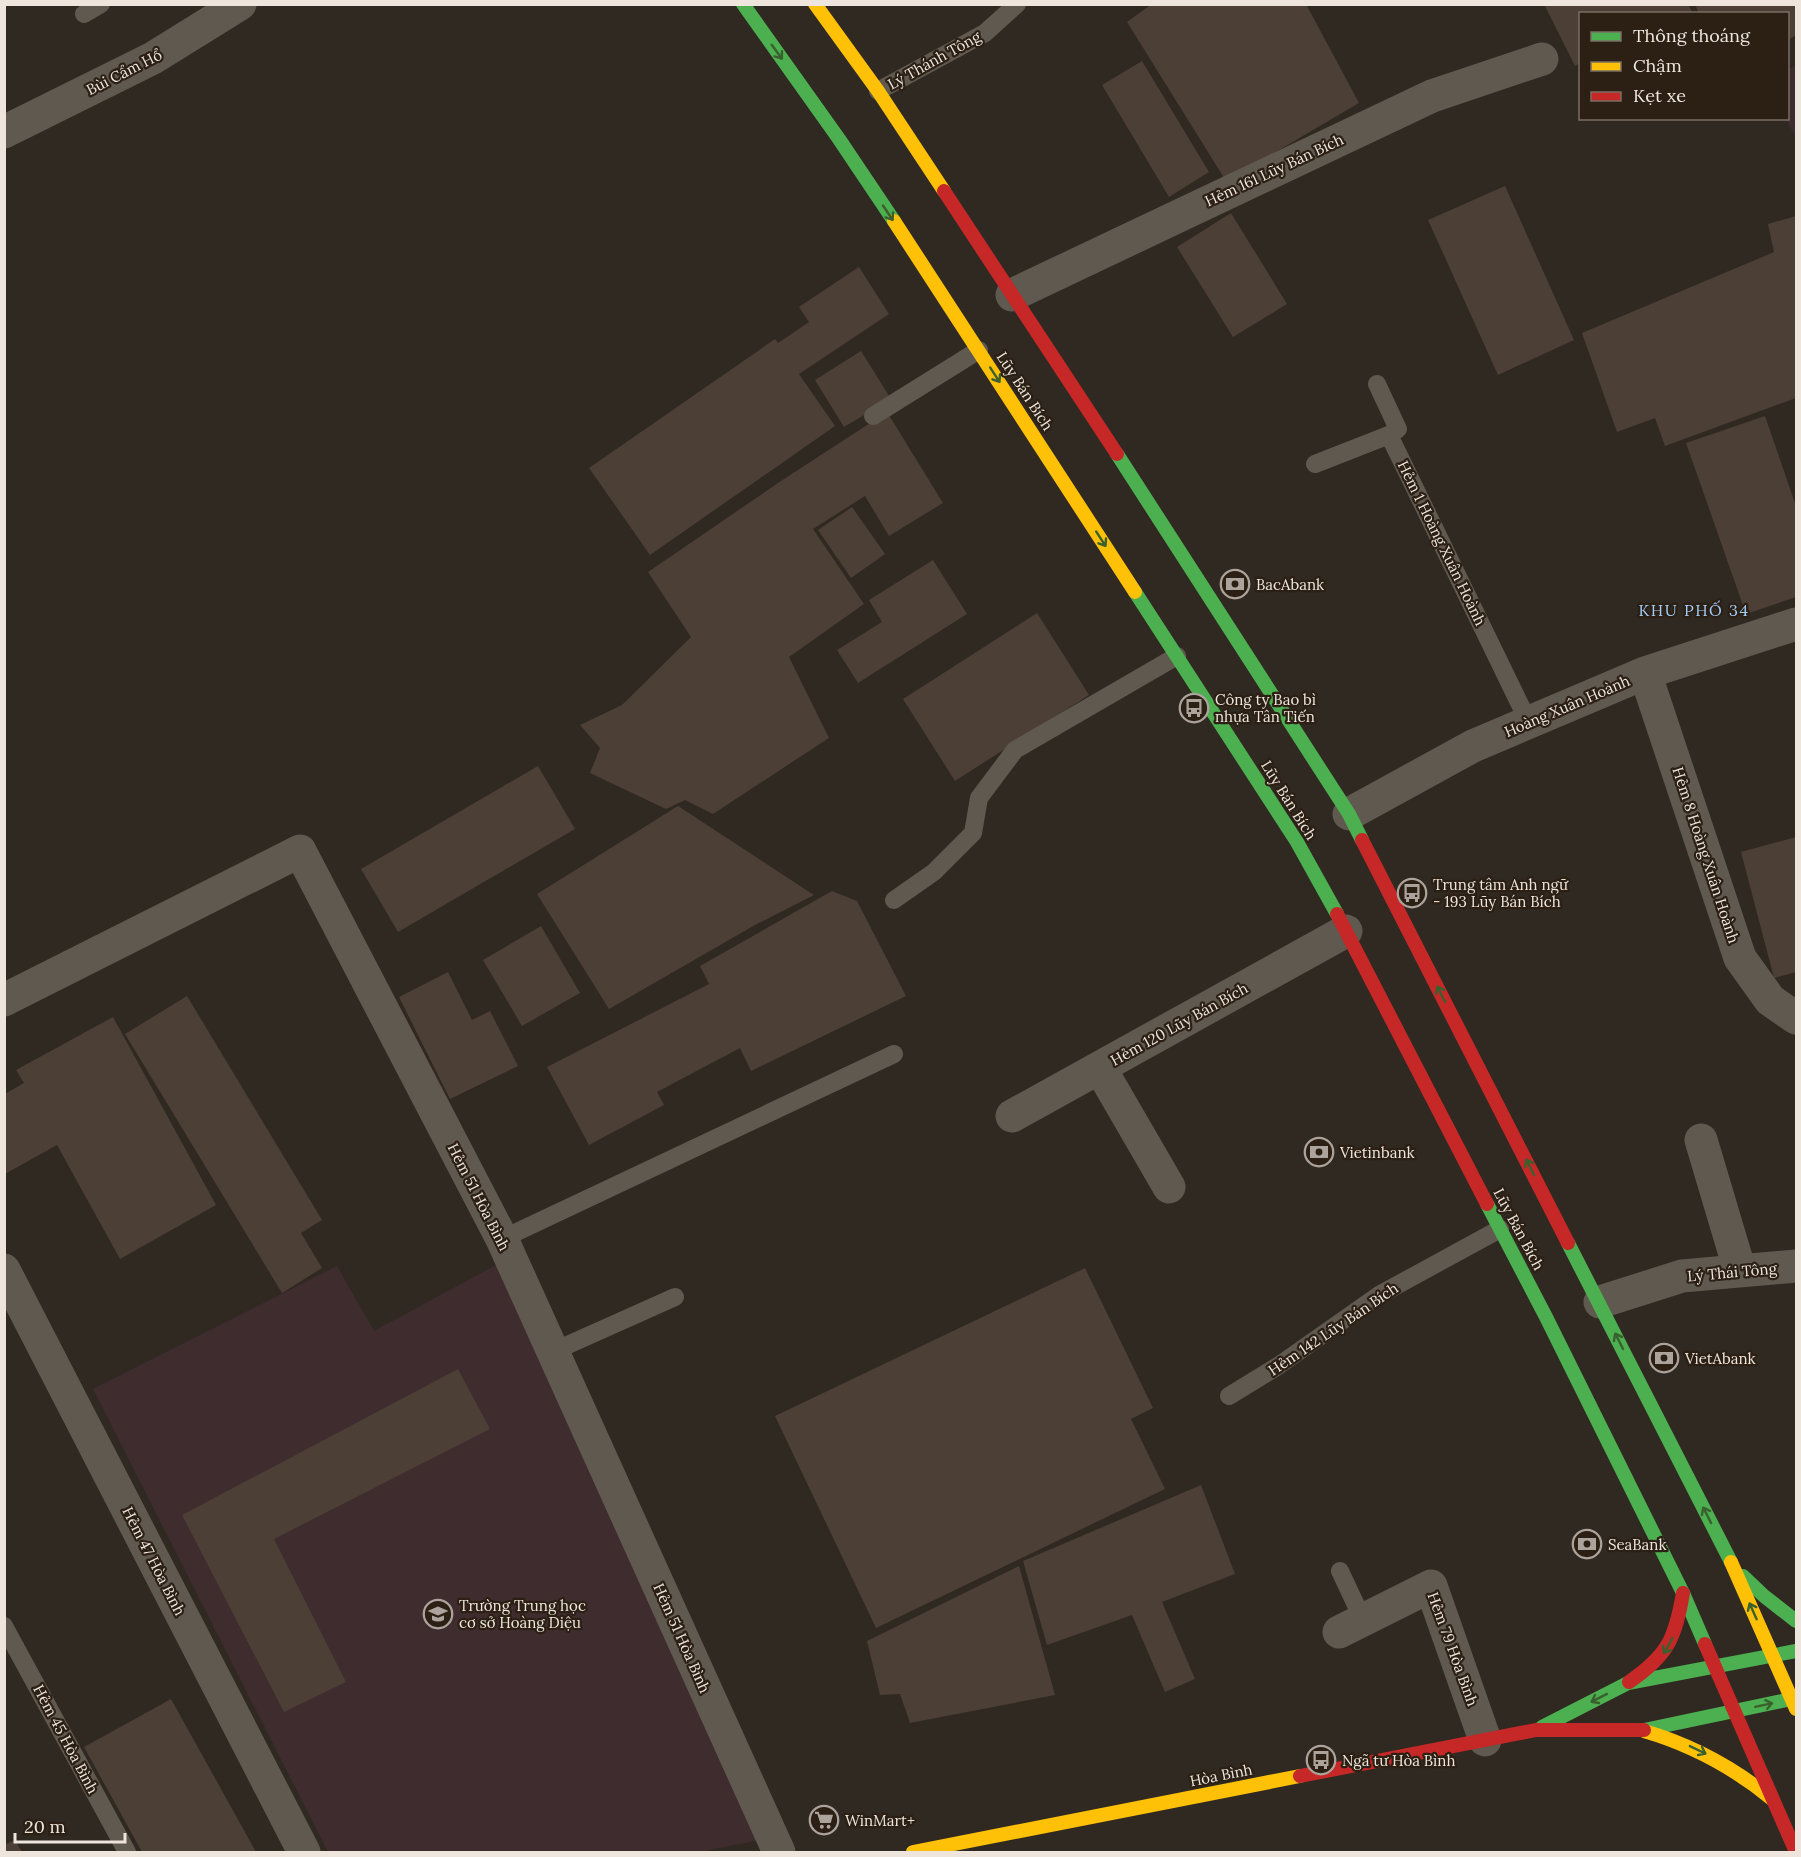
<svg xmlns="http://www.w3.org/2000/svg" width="1801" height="1857" viewBox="0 0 1801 1857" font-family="Lora,serif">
<rect width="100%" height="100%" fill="#302922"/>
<path fill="#3f2c2f" d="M1796 66V65V138L1786 119 1788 118V69Z
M507 1259 771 1838 699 1852H328L93 1389 337 1266 374 1331Z"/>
<path fill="#4c3f35" d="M1152 4H1306L1359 103 1226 181 1127 22Z
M1544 4H1688L1692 12 1688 14H1580V63L1575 66Z
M1695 4H1796V35L1788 40V14H1699Z
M1142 61 1209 172 1169 197 1102 85Z
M1505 186 1574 340 1498 375 1428 220Z
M1231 213 1287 304 1233 337 1177 247Z
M1796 216V398L1665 446 1655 418 1617 432 1582 333 1774 252 1768 224Z
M859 267 889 314 799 374 835 426 650 555 589 468 775 339 778 343 809 322 799 307Z
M861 351 891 399 844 427 815 380Z
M887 412 943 503 889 536 865 496 813 529 864 604 789 657 829 738 713 814 685 800 666 809 590 773 600 748 580 725 622 705 691 637 648 572 781 481Z
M1765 416 1796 506V597L1746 614 1686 443Z
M852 507 885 554 851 578 818 530Z
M933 560 967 614 858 683 837 650 882 622 869 600Z
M1037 613 1089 695 955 781 903 699Z
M538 766 575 829 398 932 361 869Z
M678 806 814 895 755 925 609 1009 537 894Z
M1796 837V972L1774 978 1741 852Z
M832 891 857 901 906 996 751 1071 740 1048 657 1092 664 1105 589 1145 547 1067 709 984 700 966Z
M541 926 580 993 522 1026 483 960Z
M448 972 472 1020 490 1011 518 1066 450 1099 399 997Z
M187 996 322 1220 301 1233 322 1268 282 1293 125 1034Z
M113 1017 216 1205 120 1259 57 1145 5 1174V1094L24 1083 16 1070Z
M1085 1268 1153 1408 1131 1419 1165 1489 876 1628 775 1416Z
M458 1369 490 1429 274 1539 346 1682 284 1712 182 1515Z
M1201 1485 1235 1574 1162 1602 1195 1679 1165 1692 1132 1615 1047 1645 1023 1561Z
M1019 1566 1055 1695 910 1723 900 1694 880 1695 867 1641Z
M171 1699 256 1852H142L84 1747Z
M15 1840 22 1852H4V1845Z"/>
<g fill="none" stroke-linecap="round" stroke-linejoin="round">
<path stroke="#60594f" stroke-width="18" d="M84 14 101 4
M878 91 985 33 1017 4
M1377 384 1398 429 1389 435
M873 416 979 350
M1315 464 1389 435 1529 723
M894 900 934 872 973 833 979 798 1015 750 1177 656
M502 1239 894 1054
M552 1352 675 1297
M1229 1396 1278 1366 1379 1295 1500 1229
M1340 1571 1363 1620
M4 1626 127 1852"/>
<path stroke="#60594f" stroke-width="33" d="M4 132 153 58 240 4
M1012 295 1432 96 1542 59
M1645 673 1740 958 1770 1000 1796 1018
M1349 814 1473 746 1645 673 1796 624
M4 1000 300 851 502 1239 779 1852
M1100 1068 1169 1187
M1012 1116 1346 931
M1701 1140 1740 1271
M4 1270 304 1852
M1600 1302 1682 1276 1796 1266
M1339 1632 1431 1586 1485 1740"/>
<path stroke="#4caf50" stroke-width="14" d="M743 4 839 139 894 221
M1117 454 1349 814 1362 840
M1135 592 1297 842 1337 914
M1487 1204 1546 1317 1683 1593 1705 1644
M1568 1243 1731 1562
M1743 1576 1764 1596 1796 1621
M1542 1727 1628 1683 1796 1651
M1644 1730 1796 1698"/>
<path stroke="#ffc107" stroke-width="14" d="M815 4 878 91 944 191
M894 221 1135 592
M1731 1562 1796 1709
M1644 1731C1692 1745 1733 1767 1772 1799
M913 1852 1300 1776"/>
<path stroke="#c62828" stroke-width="14" d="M944 191 1117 454
M1362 840 1568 1243
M1337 914 1487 1204
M1705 1644 1796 1852
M1629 1682C1668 1655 1675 1639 1683 1593
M1300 1776 1536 1730H1644"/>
</g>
<defs><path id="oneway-shaft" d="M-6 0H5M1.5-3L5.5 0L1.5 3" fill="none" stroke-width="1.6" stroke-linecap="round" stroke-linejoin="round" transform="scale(1.5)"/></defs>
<g stroke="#3a602e">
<use href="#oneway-shaft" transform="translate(777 52) rotate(54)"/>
<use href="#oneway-shaft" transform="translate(888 213) rotate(56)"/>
<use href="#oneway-shaft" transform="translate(995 375) rotate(57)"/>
<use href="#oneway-shaft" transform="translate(1101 539) rotate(57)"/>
<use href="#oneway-shaft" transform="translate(1441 994) rotate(-117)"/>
<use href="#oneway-shaft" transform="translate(1530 1167) rotate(-117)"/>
<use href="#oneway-shaft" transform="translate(1619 1341) rotate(-117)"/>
<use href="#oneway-shaft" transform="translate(1707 1515) rotate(-117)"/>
<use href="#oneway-shaft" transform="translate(1753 1611) rotate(-114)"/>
<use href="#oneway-shaft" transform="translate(1668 1646) rotate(119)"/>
<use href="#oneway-shaft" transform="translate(1599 1698) rotate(153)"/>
<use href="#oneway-shaft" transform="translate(1764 1705) rotate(-12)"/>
<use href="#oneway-shaft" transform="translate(1698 1750) rotate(26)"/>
</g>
<defs>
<g id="bank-ring" transform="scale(1.5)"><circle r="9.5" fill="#2c1f13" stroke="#aca49c" stroke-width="1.5"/><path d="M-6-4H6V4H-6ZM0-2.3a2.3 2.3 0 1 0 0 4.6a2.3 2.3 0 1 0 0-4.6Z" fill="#aca49c"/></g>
<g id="bus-ring" transform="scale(1.5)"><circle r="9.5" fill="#2c1f13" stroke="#aca49c" stroke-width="1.5"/><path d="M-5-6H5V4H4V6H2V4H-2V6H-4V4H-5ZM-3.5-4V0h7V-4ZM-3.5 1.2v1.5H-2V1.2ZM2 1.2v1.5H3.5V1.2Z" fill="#aca49c"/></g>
<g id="school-ring" transform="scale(1.5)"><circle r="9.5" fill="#2c1f13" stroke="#aca49c" stroke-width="1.5"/><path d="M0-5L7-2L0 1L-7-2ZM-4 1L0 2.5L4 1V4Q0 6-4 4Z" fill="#aca49c"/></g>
<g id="supermarket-ring" transform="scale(1.5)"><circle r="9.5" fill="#2c1f13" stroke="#aca49c" stroke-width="1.5"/><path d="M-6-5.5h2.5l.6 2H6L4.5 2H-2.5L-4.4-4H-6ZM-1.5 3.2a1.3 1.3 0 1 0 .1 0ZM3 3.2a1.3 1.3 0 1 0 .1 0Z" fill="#aca49c"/></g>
</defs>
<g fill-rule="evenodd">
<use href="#bank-ring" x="1235" y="584"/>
<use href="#bus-ring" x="1194" y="708"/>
<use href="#bus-ring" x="1412" y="893"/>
<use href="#bank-ring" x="1319" y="1152"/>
<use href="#bank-ring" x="1664" y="1358"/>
<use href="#bank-ring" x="1587" y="1544"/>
<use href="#school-ring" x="438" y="1614"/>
<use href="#bus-ring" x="1321" y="1760"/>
<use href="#supermarket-ring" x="824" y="1820"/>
</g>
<g text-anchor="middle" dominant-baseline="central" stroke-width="4.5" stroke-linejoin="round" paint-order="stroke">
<g font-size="15" fill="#eee6dd" stroke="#2c1f13">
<text transform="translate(934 60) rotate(-29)">Lý Thánh Tông</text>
<text transform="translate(124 72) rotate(-27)">Bùi Cẩm Hổ</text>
<text transform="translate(1274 170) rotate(-25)">Hẻm 161 Lũy Bán Bích</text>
<text transform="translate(1025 391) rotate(57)">Lũy Bán Bích</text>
<text transform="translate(1442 543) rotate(64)">Hẻm 1 Hoàng Xuân Hoành</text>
<text transform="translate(1567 706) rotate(-23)">Hoàng Xuân Hoành</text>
<text transform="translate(1289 800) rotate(58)">Lũy Bán Bích</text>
<text transform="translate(1706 855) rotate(72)">Hẻm 8 Hoàng Xuân Hoành</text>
<text transform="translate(1179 1024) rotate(-29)">Hẻm 120 Lũy Bán Bích</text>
<text transform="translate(479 1197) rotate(63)">Hẻm 51 Hòa Bình</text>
<text transform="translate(1519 1229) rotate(62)">Lũy Bán Bích</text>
<text transform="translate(1732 1272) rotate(-5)">Lý Thái Tông</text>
<text transform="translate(1333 1329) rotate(-34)">Hẻm 142 Lũy Bán Bích</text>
<text transform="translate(154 1561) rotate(63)">Hẻm 47 Hòa Bình</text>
<text transform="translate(682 1638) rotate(66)">Hẻm 51 Hòa Bình</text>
<text transform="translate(1453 1649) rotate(70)">Hẻm 79 Hòa Bình</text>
<text transform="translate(66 1739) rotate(62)">Hẻm 45 Hòa Bình</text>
<text transform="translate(1221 1775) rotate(-11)">Hòa Bình</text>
</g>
<g font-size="15" fill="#eee6dd" stroke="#2c1f13" text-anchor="start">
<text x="1256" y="584">BacAbank</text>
<text x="1215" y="699">Công ty Bao bì<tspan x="1215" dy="17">nhựa Tân Tiến</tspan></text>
<text x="1433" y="884">Trung tâm Anh ngữ<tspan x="1433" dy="17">- 193 Lũy Bán Bích</tspan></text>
<text x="1340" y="1152">Vietinbank</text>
<text x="1685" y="1358">VietAbank</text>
<text x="1608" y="1544">SeaBank</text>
<text x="459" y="1605">Trường Trung học<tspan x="459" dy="17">cơ sở Hoàng Diệu</tspan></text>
<text x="1342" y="1760">Ngã tư Hòa Bình</text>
<text x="845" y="1820">WinMart+</text>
</g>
<g font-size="16" letter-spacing="1.5" fill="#a0cefb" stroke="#2c1f13">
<text x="1694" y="610">KHU PHỐ 34</text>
</g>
</g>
<rect width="1801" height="1857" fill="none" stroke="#eee6dd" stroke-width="12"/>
<rect x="1579" y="12" width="210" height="108" fill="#2c1f13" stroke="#7a6f64" stroke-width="1.5"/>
<rect x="1591" y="32" width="30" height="9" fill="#4caf50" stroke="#7a6f64" stroke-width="1.5"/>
<text x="1633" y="42" font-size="18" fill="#eee6dd">Thông thoáng</text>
<rect x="1591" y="62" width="30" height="9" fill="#ffc107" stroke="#7a6f64" stroke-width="1.5"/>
<text x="1633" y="72" font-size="18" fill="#eee6dd">Chậm</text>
<rect x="1591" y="92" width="30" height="9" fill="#c62828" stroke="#7a6f64" stroke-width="1.5"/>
<text x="1633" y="102" font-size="18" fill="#eee6dd">Kẹt xe</text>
<path d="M15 1833v9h110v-9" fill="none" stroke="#eee6dd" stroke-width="3"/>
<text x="24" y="1833" font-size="18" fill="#eee6dd" stroke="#2c1f13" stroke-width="4.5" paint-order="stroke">20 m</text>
</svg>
